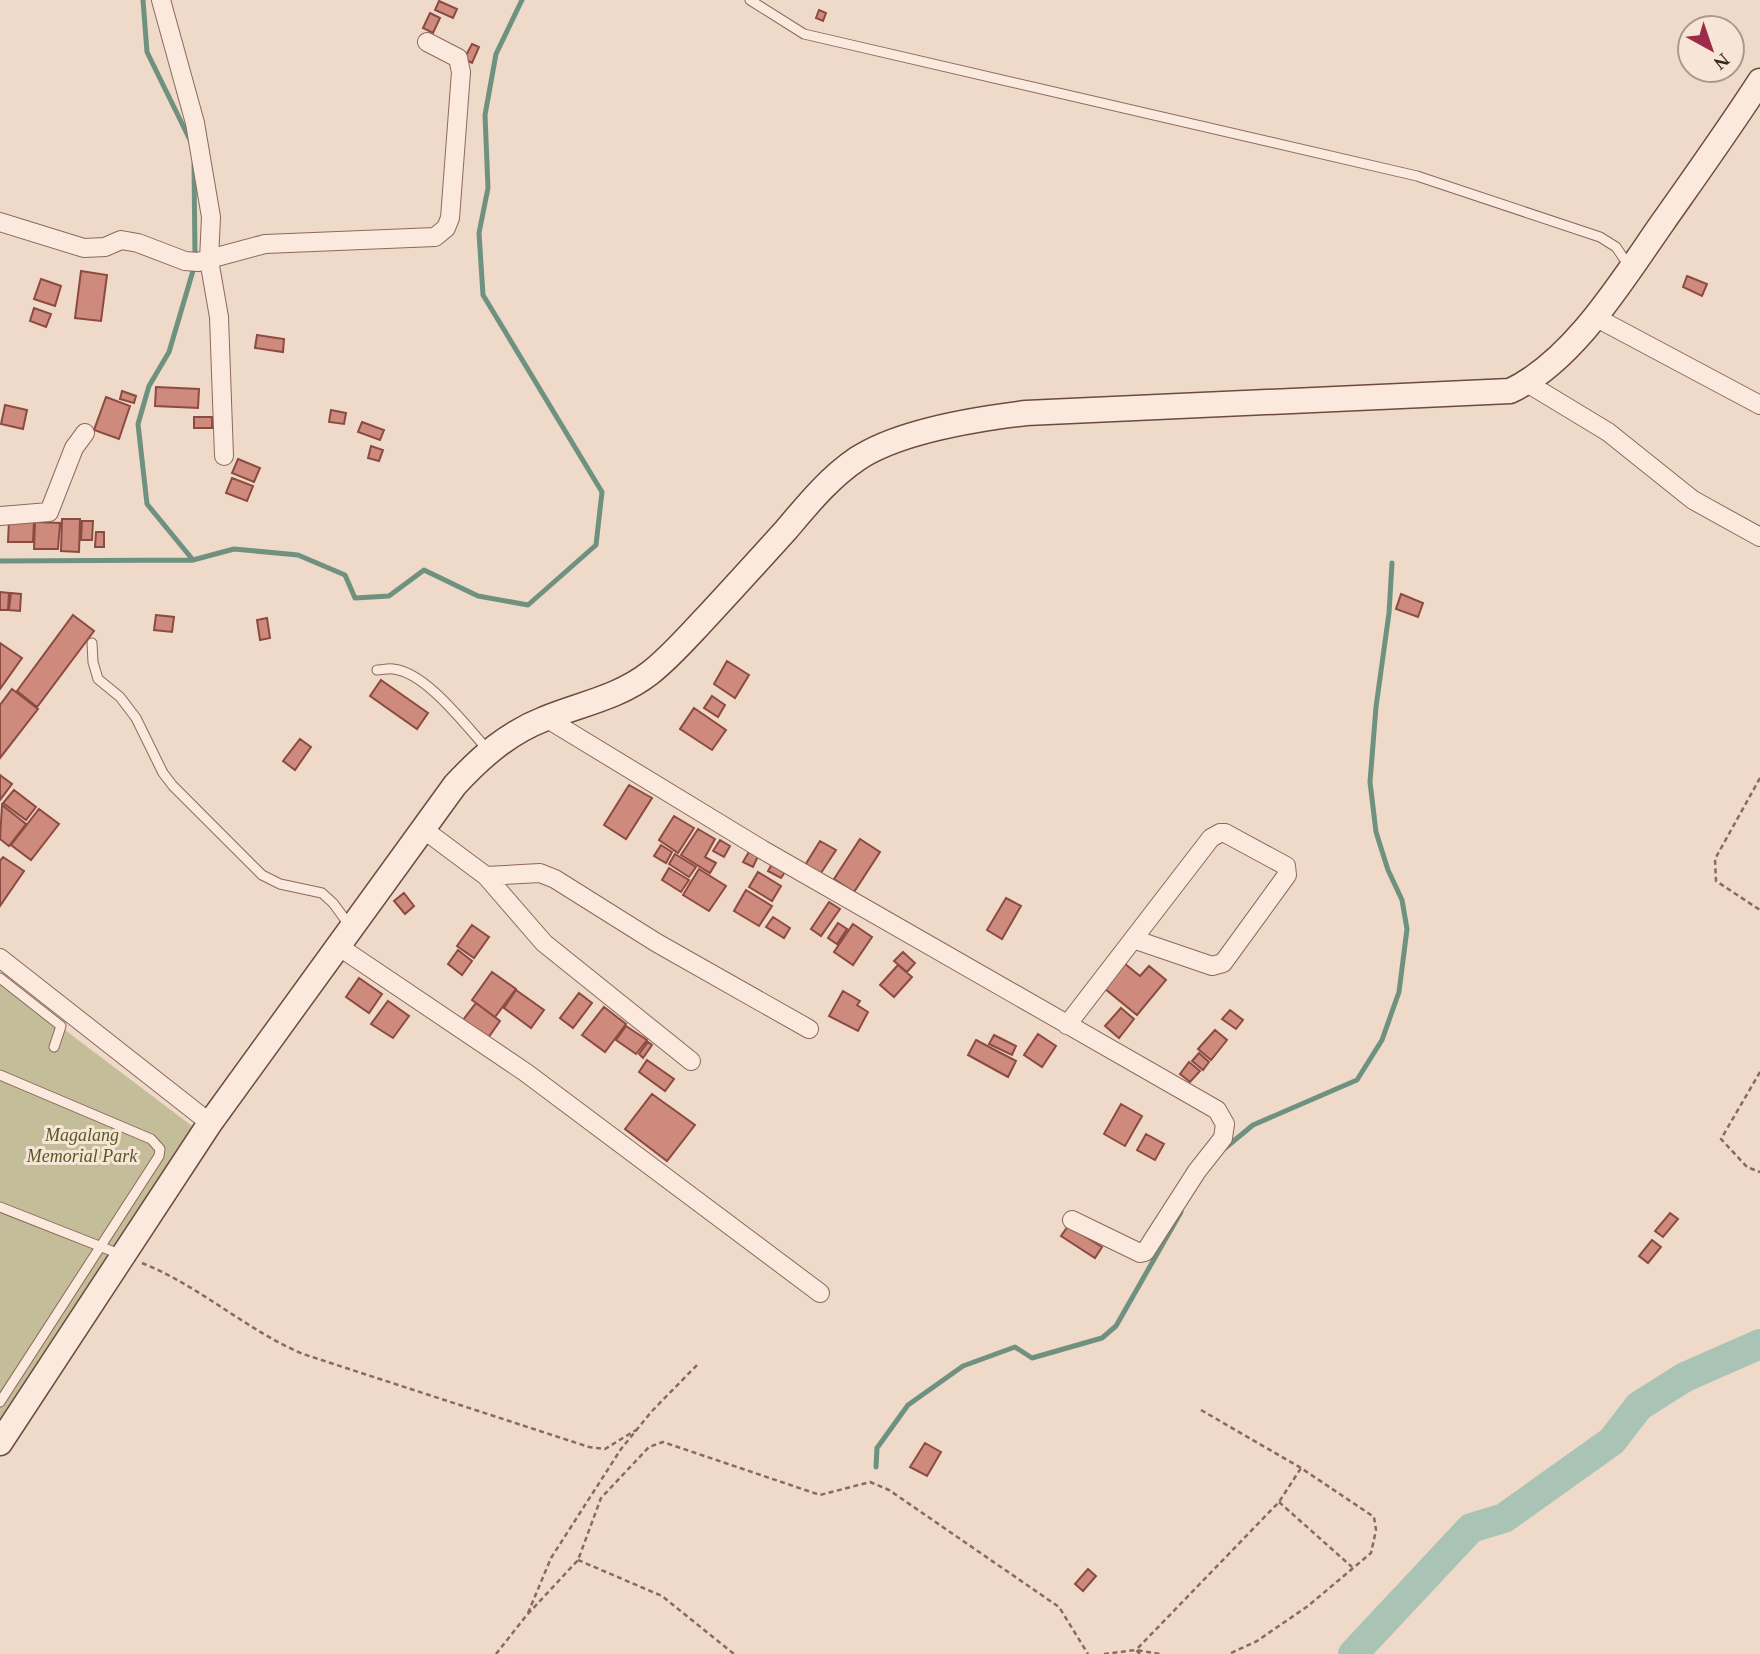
<svg xmlns="http://www.w3.org/2000/svg" width="1760" height="1654" viewBox="0 0 1760 1654" font-family="Georgia,serif">
<rect width="100%" height="100%" fill="#efd9c8"/>
<path fill="#c3bd9a" d="M0 981 192 1126 0 1422Z"/>
<g fill="none" stroke-linecap="round" stroke-linejoin="round">
<path stroke="#6f9280" stroke-width="5" d="M143 0 147 52 192 144
M194 164 195 257
M193 560 147 504 138 424 149 386 169 352 195 264
M0 561 193 560 234 549 298 555 345 575 355 598 389 596 424 570 478 596 528 605 596 545 602 492 483 295 479 233 488 188 485 115 496 54 522 0
M1224 1149 1253 1125 1357 1080 1382 1040 1399 992 1407 929 1402 900 1388 870 1376 832 1370 782 1376 707 1389 613 1392 563
M876 1467 877 1448 908 1405 963 1366 1015 1347 1032 1358 1102 1338 1116 1326 1181 1212"/>
<path stroke="#a9c3b5" stroke-width="30" d="M1353 1654 1471 1528 1504 1518 1612 1441 1639 1406 1685 1377 1760 1344"/>
</g>
<path fill="#ce8a7d" stroke="#8c4b42" stroke-width="2" d="M439 1 457 9 453 18 435 10Z
M819 10 826 13 823 21 816 18Z
M430 13 440 18 433 33 423 28Z
M472 44 479 47 472 63 464 59Z
M81 271 107 275 101 321 75 318Z
M1687 276 1707 284 1702 296 1683 287Z
M41 279 61 286 55 306 34 299Z
M34 308 51 314 46 327 30 321Z
M257 335 284 339 283 352 255 348Z
M156 387 199 389 198 408 155 406Z
M122 391 136 396 134 403 120 399Z
M106 397 130 406 119 439 94 430Z
M5 405 27 410 23 429 1 424Z
M331 410 346 413 344 424 329 422Z
M194 417H212V428H194Z
M362 422 384 430 380 440 358 432Z
M371 446 383 450 379 461 368 458Z
M238 459 260 468 254 482 232 473Z
M232 478 253 486 247 501 226 493Z
M62 519H80L79 552 61 551Z
M9 520 34 521 33 542H8Z
M82 521H93L92 540H81Z
M35 522 60 523 58 549H34Z
M96 532H104V547H95Z
M0 592 9 593 8 610H0Z
M11 593 21 594 20 611 9 610Z
M1401 594 1423 603 1418 617 1396 609Z
M73 615 94 631 37 707 17 691Z
M156 615 174 617 172 632 154 630Z
M267 618 270 638 260 640 257 620Z
M0 643 22 658 0 689Z
M727 661 749 675 735 698 714 684Z
M381 680 428 713 417 729 370 696Z
M12 689 38 709 0 758V705Z
M712 696 725 705 718 717 704 708Z
M694 708 726 730 712 750 680 729Z
M300 739 311 747 295 770 283 761Z
M0 775 12 784 0 800Z
M629 785 652 798 626 839 604 825Z
M14 790 36 807 26 820 3 803Z
M2 805 26 824 9 846 0 839Z
M39 809 59 824 31 860 11 845Z
M674 816 694 828 678 853 659 840Z
M698 829 715 839 705 857 716 863 710 873 681 855Z
M860 839 880 852 854 892 834 879Z
M720 840 730 846 724 857 713 851Z
M820 841 836 850 819 876 804 867Z
M661 845 672 852 666 863 654 856Z
M750 850 759 854 753 867 743 862Z
M675 854 696 867 689 877 669 864Z
M3 857 24 871 0 906V861Z
M772 864 785 872 781 878 768 871Z
M669 868 689 880 681 892 662 880Z
M699 869 726 886 709 911 683 895Z
M758 872 781 886 772 901 749 887Z
M746 890 772 906 759 926 734 911Z
M404 893 414 906 405 914 394 901Z
M1006 898 1021 906 1002 939 987 930Z
M829 902 840 909 821 936 811 929Z
M773 917 790 928 784 938 766 927Z
M838 923 847 929 837 944 828 938Z
M853 924 872 937 853 965 834 952Z
M472 925 489 937 474 958 457 946Z
M458 950 472 961 462 975 448 964Z
M903 952 915 963 907 972 894 961Z
M1124 963 1140 976 1149 966 1166 980 1137 1015 1104 988Z
M898 965 912 977 894 997 880 985Z
M492 972 516 989 495 1017 472 1000Z
M359 978 382 994 369 1013 346 997Z
M516 990 544 1010 531 1028 504 1008Z
M843 991 860 1001 857 1005 868 1012 858 1031 829 1016Z
M579 993 592 1003 573 1028 560 1018Z
M388 1001 409 1016 393 1038 371 1024Z
M476 1003 500 1021 488 1038 463 1020Z
M604 1007 626 1024 605 1052 582 1035Z
M1121 1008 1134 1019 1119 1038 1105 1026Z
M1230 1010 1243 1020 1236 1029 1222 1019Z
M626 1026 647 1040 636 1054 616 1040Z
M1215 1030 1227 1040 1211 1060 1198 1049Z
M1038 1034 1056 1046 1042 1067 1024 1055Z
M994 1035 1016 1046 1012 1055 989 1044Z
M976 1040 1016 1061 1008 1077 968 1055Z
M648 1042 652 1045 643 1058 639 1054Z
M1199 1053 1209 1062 1203 1070 1192 1061Z
M647 1060 674 1079 665 1091 639 1072Z
M1189 1062 1200 1071 1190 1082 1180 1074Z
M652 1094 695 1125 667 1161 625 1129Z
M1121 1104 1142 1116 1125 1146 1104 1134Z
M1146 1134 1164 1144 1155 1160 1137 1150Z
M1670 1213 1678 1219 1663 1237 1655 1231Z
M1068 1226 1102 1247 1095 1258 1061 1236Z
M1652 1240 1661 1247 1648 1263 1639 1256Z
M925 1443 941 1452 927 1476 910 1467Z
M1088 1569 1096 1576 1083 1591 1075 1584Z"/>
<g fill="none" stroke-linecap="round" stroke-linejoin="round">
<g stroke="#8c695c" stroke-width="11">
<path id="lane" d="M750 0 804 34 1417 176 1600 237 1616 247 1629 266
M92 643 93 662 98 679 120 697 136 718 163 773 173 786 262 875 280 884 322 893 333 903 350 926
M377 670C382 670 388 668 393 669 426 672 466 726 488 750
M0 978 61 1026 54 1047
M0 1075 151 1139 160 1149 159 1156 0 1402
M0 1207 122 1255"/>
</g>
<g stroke="#8c695c" stroke-width="20">
<path id="street" d="M161 0 195 123 211 217 209 260 219 317 224 456
M0 222 84 248 105 247 121 240 138 243 185 261 198 262 265 244 435 237 446 228 450 218 461 72 458 58 427 42
M1593 316 1760 405
M1527 383 1608 432 1693 500 1760 537
M0 516 49 512 74 448 85 433
M546 718 763 850 1217 1110 1225 1124 1223 1138 1197 1171 1145 1252 1140 1253 1072 1220
M423 829 486 876 544 943 691 1061
M486 876 540 873 555 879 657 943 809 1029
M338 946 525 1072 820 1293
M0 958 210 1123
M1067 1025 1211 838 1220 833H1225L1286 866 1287 875 1223 963 1212 966 1133 939"/>
</g>
<g stroke="#6e4a3f" stroke-width="27">
<path id="secondary" d="M0 1443 210 1123 455 785C481 757 508 733 544 719 580 704 618 698 650 673 668 659 684 641 700 624 729 593 757 562 786 530 808 504 829 478 857 459 899 431 976 419 1026 413L1510 391C1574 361 1623 279 1663 222 1696 175 1729 129 1760 81"/>
</g>
<path stroke="#8c695c" stroke-width="2.5" stroke-dasharray="5 3.5" stroke-linecap="butt" d="M1760 778 1715 859 1716 881 1760 910
M1760 1072 1721 1139 1747 1167 1760 1172
M142 1263C200 1286 246 1330 303 1354L589 1447 605 1449 636 1430
M1201 1410 1301 1468 1374 1517 1376 1530 1371 1553 1308 1606 1257 1641 1229 1654
M1279 1502 1352 1567
M578 1560 662 1596 734 1654
M528 1613 551 1558 621 1449 652 1411 699 1363
M496 1654 526 1616 578 1560 601 1498 649 1447 663 1442 820 1495 870 1482 889 1490 1059 1607 1088 1654
M1104 1654 1136 1650 1160 1654
M1140 1654 1136 1650 1279 1502 1301 1468"/>
<use href="#lane" stroke="#fae9dc" stroke-width="9"/>
<use href="#street" stroke="#fae9dc" stroke-width="18"/>
<use href="#secondary" stroke="#fae9dc" stroke-width="24"/>
</g>
<g text-anchor="middle" dominant-baseline="central" stroke-width="6" stroke-linejoin="round" paint-order="stroke">
<g font-size="18" font-style="italic" fill="#595826" stroke="#f7e6d8">
<text x="82" y="1135">Magalang<tspan x="82" dy="21">Memorial Park</tspan></text>
</g>
</g>
<g transform="translate(1711 49) rotate(140)"><circle r="33" fill="#f7e6d8" stroke="#ac998e" stroke-width="2"/>
<path d="M0-5L12 26L0 18L-12 26Z" fill="#9c2b4a"/>
<text y="-10" font-size="19" font-weight="bold" text-anchor="middle" fill="#3c2620">N</text>
</g>
</svg>
